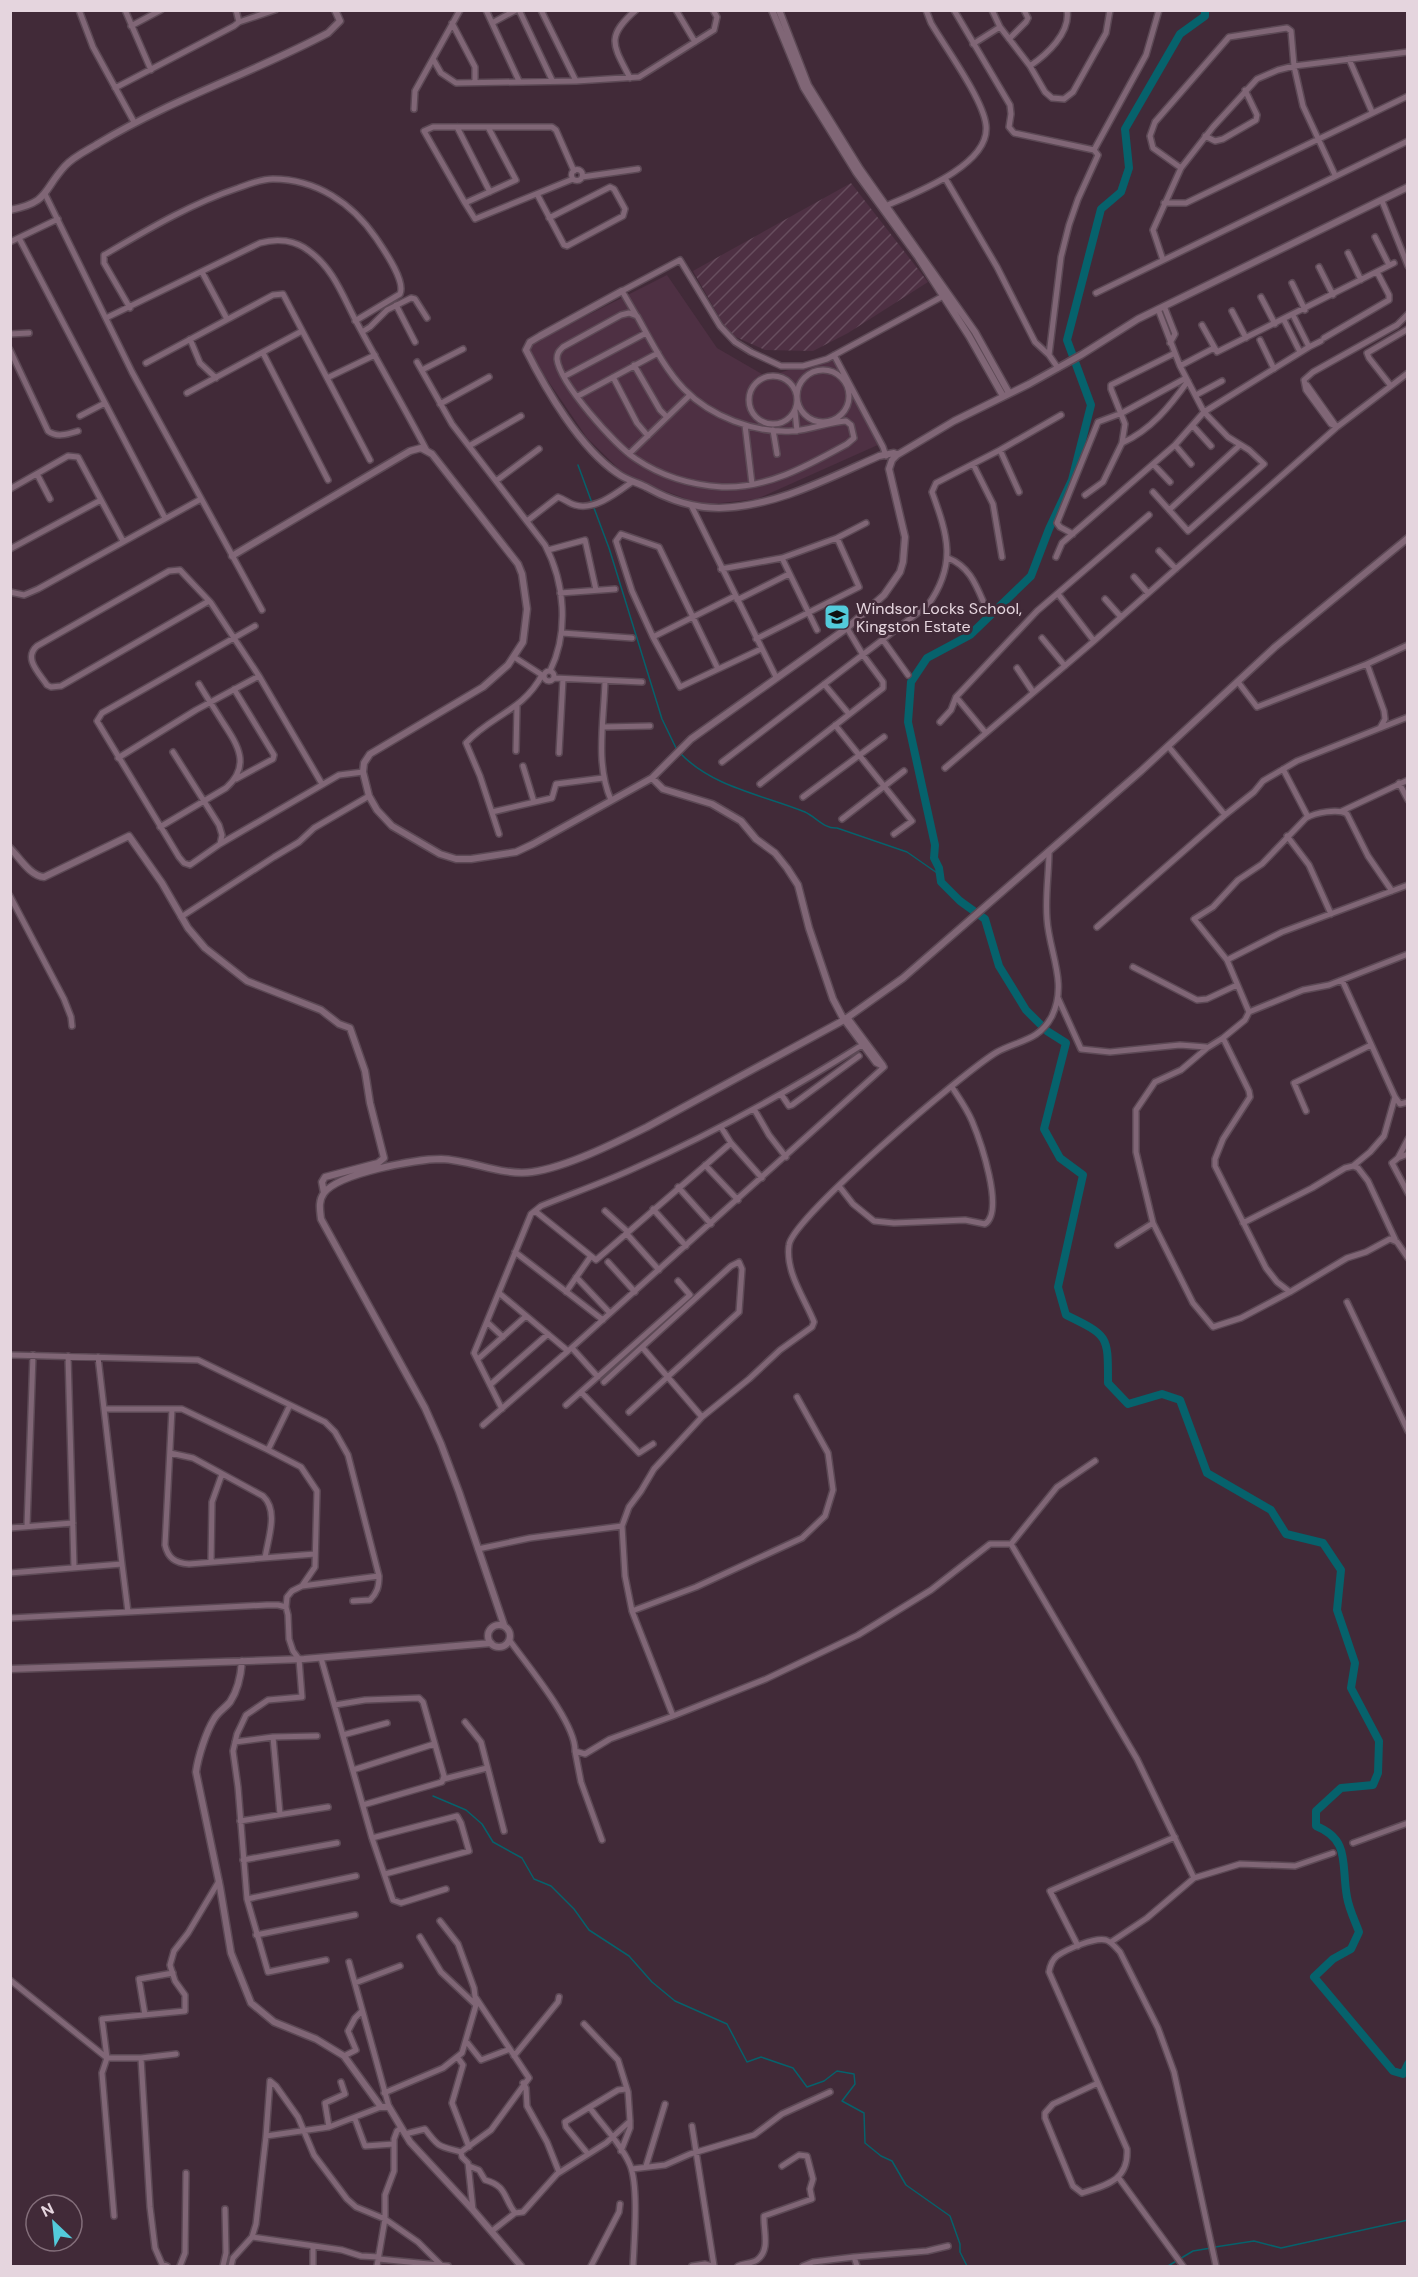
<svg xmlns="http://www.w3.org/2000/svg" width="1418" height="2277" viewBox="0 0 1418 2277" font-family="'DM Sans',sans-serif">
<defs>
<pattern id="industrial-furrows" width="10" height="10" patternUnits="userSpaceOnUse" patternTransform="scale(1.5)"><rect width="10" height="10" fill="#4e3043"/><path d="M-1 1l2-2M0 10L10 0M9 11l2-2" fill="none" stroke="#674d5e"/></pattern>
</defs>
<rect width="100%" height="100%" fill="#412a38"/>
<path fill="#4e3043" d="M667 275 717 348 767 377 831 356 880 444 757 499 703 505 627 477 587 438 525 347Z"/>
<path fill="url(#industrial-furrows)" d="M851 183 928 282 848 333 813 351 765 350 729 334 693 271Z"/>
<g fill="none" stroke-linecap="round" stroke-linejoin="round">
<path stroke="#06626c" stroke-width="1.5" d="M578 465 592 503
M594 508 609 548 662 719 677 750
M680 753C712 787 763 795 805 812 816 817 824 829 837 828L907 852 940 875
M433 1796 466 1810 482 1824 493 1842 522 1858 534 1879 551 1886 574 1909 589 1930 629 1956 652 1982 675 2001 727 2024 747 2062 761 2057 793 2068 807 2087 824 2081 837 2071 854 2074 855 2084 842 2101 864 2113 865 2143 881 2156 892 2161 906 2185 950 2216 960 2244V2252L967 2266
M1215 2247 1254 2241 1281 2248 1408 2220
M1168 2266 1193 2251 1211 2248"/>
<path stroke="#06626c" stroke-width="8" d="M1205 10V16L1180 34 1125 129 1129 168 1121 192 1101 209 1067 340 1091 405 1072 480 1049 529 1031 576 970 635 927 658 911 682 908 722 935 845 934 858 939 868 941 882 960 901 985 919 999 966 1026 1010 1047 1031 1066 1043 1044 1129 1060 1158 1083 1175 1058 1287 1066 1315C1109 1336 1108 1335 1108 1383L1128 1404 1162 1394 1180 1400 1207 1473 1271 1510 1286 1534 1323 1543 1341 1570 1337 1610 1355 1663 1351 1688 1379 1741 1378 1773 1373 1785 1341 1788 1316 1811V1826C1351 1840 1341 1865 1347 1897 1349 1909 1355 1921 1359 1932L1351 1949 1333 1959 1314 1977 1393 2071 1403 2074 1408 2064"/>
<g stroke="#5c4955" stroke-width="8">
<path id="minor" d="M79 10 93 47 134 122
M125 10 151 70
M486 10 519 81
M519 10 552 80
M676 10 695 42
M954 10 1010 105 1011 114 1009 127 1014 133 1094 150
M992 10 1000 27 1030 66 1045 92 1052 98 1064 99 1073 92 1106 33 1110 10
M239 22 275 10
M452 23 475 67V82
M492 23 516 10
M131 26 161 10
M1009 39 1026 22 1028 18 1024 10
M973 44 1000 27
M433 59 441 73 456 83 576 81 541 10
M1349 59 1372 112
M1030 66C1046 55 1071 33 1067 10
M630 78C613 45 605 37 636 10
M576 81 639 77 714 30 717 17 713 10
M115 88 234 26 239 22 236 10
M414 109 415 91 460 10
M433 127H488L516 180 465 203 424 131Z
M457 127 490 192
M488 127H552L556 130 574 171
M1205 136 1215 141 1223 139 1256 120 1257 115 1245 90
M1094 150 1146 55 1159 10
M1181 168 1153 148 1150 136 1155 122 1229 37 1287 28 1291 31 1294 66 1303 106 1335 175
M571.5 175a5.5 5.5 0 1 1 11 0a5.5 5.5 0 1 1-11 0Z
M582 177 638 169
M945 178 997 267 1035 342 1049 355
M45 194 132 372 262 610
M537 194 564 245 567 246 623 216 625 209 614 189 610 187 549 218
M1382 201 1408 266
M465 203 475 219 573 179
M1164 203H1186L1408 96
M883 207C913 194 991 165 986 125 983 99 945 47 931 23L926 10
M1375 237 1389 265
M19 238 165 518
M10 242 58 219
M1348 253 1361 280
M1163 260 1153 230 1181 168 1213 127 1257 79 1278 70 1294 66 1408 52
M1319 267 1333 295
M202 272 227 319
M1292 283 1305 310
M1096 293 1408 141
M1261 297 1275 324
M396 305 415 342
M1164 306 1175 334 1170 343
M130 308 104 263V255C147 230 190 204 238 188 249 184 261 179 273 179 316 179 352 203 376 238 384 250 406 281 400 294L355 321
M1232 311 1246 338
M629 313 637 316C651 341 664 368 684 389 711 417 755 433 792 431 811 430 828 422 846 421L851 425 854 438 847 444C809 465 767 489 722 487 692 485 661 476 636 459 615 445 560 384 557 359 557 353 559 351 563 347L621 315Z
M636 315 622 291 680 260 720 326 735 342 751 352 781 366H803L827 359 947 294
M106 318 260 243C277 238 295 240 309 251 334 269 343 297 357 323 380 366 404 407 426 449
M1284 320 1300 352
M1202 325 1217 352 1394 263
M362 332 370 327 387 310 411 298 415 299 427 318
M10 334 29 333
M1324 338 1389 300V295L1377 272
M190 339 200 363 216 378
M1260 340 1274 369
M1309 347 1321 341
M10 350 48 431C57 438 68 434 78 431
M263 353 328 480
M834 355 883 447 886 456
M417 362 452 424 545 545C565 583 569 632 550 671
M146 363 273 295 283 294 370 460
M634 365 660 410 667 417
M1180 366 1214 348
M1058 368 1049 355 1061 257 1069 225 1078 199 1098 155 1094 150
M422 370 463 349
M797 396a26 26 0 1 1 52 0a26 26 0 1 1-52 0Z
M749 400a24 24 0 1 1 48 0a24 24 0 1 1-48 0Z
M565 376 646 333
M613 377 637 423 648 436
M327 378 375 355
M1307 385 1336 426
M1391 386 1369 358 1367 353 1408 329
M187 393 302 331
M1196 395 1222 381
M578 396 658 353
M440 404 489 377
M795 411 797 431
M80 416 105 403
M745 425 752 484
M1193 426 1211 446
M1337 427 1331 424 1306 390 1304 380 1313 372 1397 325 1408 314
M773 430 777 454
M1122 443C1151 430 1170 406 1188 381
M1175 445 1191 464
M469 446 521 416
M1000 450 1019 492
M629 454 690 395
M973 464 993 504 1002 557
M1153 464 1170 482
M37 474 50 499
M496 481 539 449
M10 489 68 456 78 457 123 541
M1153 492 1188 531 1264 464 1249 450 1228 437 1204 412 1180 366 1158 309
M1085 495 1103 482 1122 443 1125 424 1111 389V385L1175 353
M691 505 776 677
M1169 510 1240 445
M527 521 558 497C565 499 569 504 575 505 595 511 618 492 632 482
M1073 534 1060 527 1057 523 1098 422 1122 413 1186 378
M10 549 101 500
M548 550 585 540 596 590
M1159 551 1176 569
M1056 557 1062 543 1175 445 1204 412 1309 347 1293 315
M782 558 817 630
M948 558C968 566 975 582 983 601
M721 569 782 558 837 538 866 523
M1134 577 1148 593
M10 592 24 595 38 589 201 499
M560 593 615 589
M1058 594 1094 641
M735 596 653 637 680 687 761 649
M1105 599 1121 617
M737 600 789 574
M209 601 61 686 51 687 47 685C39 673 23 658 37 646L169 571 180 570C190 581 201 592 211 603L259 676 322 784
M562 633 632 638
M653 637 632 591 616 541 621 534 659 547 718 669
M1042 638 1065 666
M756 639 859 587 837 538
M883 640 908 675
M514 657 542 675
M1017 668 1033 692
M544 676a5 5 0 1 1 10 0a5 5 0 1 1-10 0Z
M554 678 642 682
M605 681C604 720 595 764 611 800
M1238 682 1257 707 1367 664
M824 684 849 714
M234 689 274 755 273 759 236 779
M940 722 951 710 956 697
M835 725 912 821 894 834
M603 727 650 726
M1380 728 1385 719 1384 711 1367 664 1408 645
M985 732 956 697 1037 611 1149 515
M516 751 517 706
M173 752 219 825 222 835 220 844 190 865 184 863 179 857 97 721 102 713 255 626
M559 753 563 679
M118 758 196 710 259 676
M722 762 928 605C957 564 948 536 932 492L936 483 1000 450 1061 415
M523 766 534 802
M945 768 1094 641 1337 427 1408 373
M1283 769 1308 817
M1399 783 1408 800
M760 784 883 688V682L863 655 847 628
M803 797 884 737
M1342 811 1408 780
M492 812 552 798 556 784 603 778
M1225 815 1254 792 1263 781 1297 761 1408 717
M842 819 904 771
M160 827 226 788C252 765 237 744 222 721 214 708 206 696 199 684
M499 834 480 776 466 743C490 716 523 711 542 675L544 676
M1287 836 1309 865 1331 914
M220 844 339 775 363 772
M10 896 64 999 71 1017 72 1026
M181 917 274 857 299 842 314 828 369 796
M1097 927 1225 815 1168 746
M1227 960 1282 932 1408 885
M1133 967 1197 1000 1207 999 1237 985
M1342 980 1395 1097 1400 1104 1408 1102
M1058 998 1081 1049 1110 1052 1180 1045 1206 1047
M1249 1012 1303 990 1329 985 1408 954
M848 1018 883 1065
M844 1020 876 1063 884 1067
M1223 1038 1207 1048 1181 1070 1155 1082 1136 1110V1152L1153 1223 1193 1303 1213 1327 1241 1318 1290 1292 1347 1258 1366 1252 1390 1239 1397 1242 1408 1258
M781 1094 789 1106 792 1105 859 1056
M754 1109 769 1135 786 1157
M1306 1111 1294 1083 1371 1045
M721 1127 731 1143 762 1178
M1408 1139 1398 1158 1408 1154
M1398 1158 1392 1163 1408 1193
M705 1165 738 1200
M1353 1166 1370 1152 1384 1136 1395 1097
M839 1186 853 1204 874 1221 894 1223 965 1220 985 1224C1005 1211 980 1140 972 1121 967 1109 959 1098 952 1087
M678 1187 711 1224
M653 1209 686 1246
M535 1211 596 1260 731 1143
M605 1211 628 1232
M1243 1223 1312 1188 1345 1168 1353 1166 1358 1168 1368 1181 1395 1239
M626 1233 659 1270
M1118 1245 1153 1223
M515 1252 603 1320
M608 1262 635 1292
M576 1277 610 1313
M566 1292 591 1256
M1290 1292 1277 1282 1266 1268 1215 1166V1159L1223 1139 1250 1097 1249 1091 1223 1038 1245 1020 1249 1012 1227 960 1194 919 1213 907 1238 880 1262 864 1306 818C1315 813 1338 808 1347 814L1368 856 1392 891
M1347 1302 1408 1431
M487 1322 503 1337
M572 1348 598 1377
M568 1351 884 1067
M10 1355 198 1360 325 1422 335 1432 348 1455 379 1576C379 1587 377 1593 370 1600L353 1601
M68 1356 74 1568
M98 1357 122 1564
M478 1359 526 1316
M604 1382 642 1347
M490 1385 548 1334
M581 1392 639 1453 653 1444
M566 1405 690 1295 678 1281
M104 1409H182L268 1450
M172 1409 165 1545C168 1558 175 1563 189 1564L315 1554
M502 1409 474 1353 531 1214 541 1206C573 1193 605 1182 635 1168 714 1133 789 1091 862 1045
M629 1412 739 1312 742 1269 739 1262 731 1266 642 1347 702 1417
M483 1425 568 1351 499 1293
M170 1453 193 1458 263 1496C279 1511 268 1538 265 1558
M27 1526 33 1355
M10 1528 73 1523
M1011 1544 1137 1759 1194 1878
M478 1549 530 1538 622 1526
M211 1562 212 1502 222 1474
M10 1573 122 1564 128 1612
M302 1586 379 1576
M286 1607 287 1597 292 1591 302 1586 315 1567 317 1491 301 1467 268 1450 290 1405
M632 1611 696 1587 802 1538 825 1516 833 1490 828 1453 797 1397
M10 1618 267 1605H278L286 1607 288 1615 289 1639 293 1651 299 1659 302 1697 268 1700 246 1715 237 1734 233 1751 238 1787 247 1899 268 1972 326 1960
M510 1641C527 1665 576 1723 575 1751
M321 1658 372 1838 393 1900 401 1903 446 1889
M335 1705 365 1700 419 1698 423 1702 444 1776 442 1782 363 1805
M673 1716 766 1679 858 1635 931 1590 990 1544H1011L1057 1487 1095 1461
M465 1722 481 1742 504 1831
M343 1735 387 1723
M273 1737 280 1814
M235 1742 273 1737 317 1736
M353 1770 434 1744
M444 1779 487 1768
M240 1821 328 1807
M372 1838 457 1816 461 1823 469 1851 385 1874
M602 1840 581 1782 575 1751 585 1754 610 1739 673 1716 632 1611 625 1576 622 1526 629 1507 641 1491 654 1469 702 1417 749 1379 780 1350 812 1327 814 1322C805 1299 785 1272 789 1245 792 1218 966 1070 997 1052 1019 1040 1039 1041 1052 1016 1068 983 1049 952 1047 919 1045 896 1049 873 1049 851
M1353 1843 1408 1823
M243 1860 337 1843
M247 1899 356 1876
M256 1935 355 1915
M420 1937 441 1972 476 2005
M1111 1942 1147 1918 1194 1878 1240 1864 1295 1866 1333 1853
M1078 1946 1050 1891 1175 1837
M349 1962 389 2107
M10 1980 107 2058H141L176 2054
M355 1983 400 1966
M145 2015 139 1979 173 1973
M584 2024 618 2060 628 2092 630 2121V2128L621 2151
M466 2041 481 2060 510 2049
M344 2056 356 2050 348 2031 355 2018 362 2011
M514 2056 558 2002 559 1997
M141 2058 150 2207 155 2248 162 2264 167 2266
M458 2058 463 2065 452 2103 469 2147
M523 2083 526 2088 527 2106 547 2142 559 2172
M1098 2083 1053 2104 1045 2113V2118L1073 2186 1082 2193C1107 2185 1129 2180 1127 2149L1049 1972C1050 1966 1052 1960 1057 1956 1067 1949 1095 1937 1106 1940 1112 1942 1115 1947 1120 1952L1158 2028 1174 2072 1216 2266
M384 2093 443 2068 462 2053 476 2005 474 1988 458 1944 440 1921
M590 2108C603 2126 621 2144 630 2165 639 2187 634 2242 633 2266
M355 2119 365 2146 394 2144
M692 2126 714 2266
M329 2127 325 2103 345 2094 341 2082
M405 2134 425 2129C439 2148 439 2146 461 2152
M266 2136 329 2127 381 2107
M588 2154 566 2127 565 2122 618 2090 626 2089
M469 2166 479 2170 485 2180C507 2186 503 2197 515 2213
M646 2166 665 2104
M632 2169 665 2165 690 2154 754 2135 782 2114 830 2092
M1118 2177 1183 2266
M473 2210 468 2163 462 2157 461 2152 491 2130 529 2078 476 1998
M114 2216 102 2073 107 2058 102 2019 185 2011V1995L175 1981 170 1965 174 1951 188 1933 219 1881
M492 2231 515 2213 523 2212 557 2174 606 2143 630 2121
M252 2237 342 2250 361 2256 379 2257
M854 2257 927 2251 948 2246
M379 2259 448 2266
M180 2266 185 2253 186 2173
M223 2266 226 2253 225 2209
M231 2266 233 2258 252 2237 256 2224 266 2136 270 2081 276 2086 298 2117 314 2155 347 2199 356 2207 385 2219 418 2242 441 2265
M313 2266V2246
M377 2266 385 2219V2195L394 2171V2139L397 2131 401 2128
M591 2266 619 2212 620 2204
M692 2266 705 2264 712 2266
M738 2266C744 2263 751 2264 757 2260 771 2250 763 2230 764 2216L812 2199 810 2189 813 2179 807 2156 799 2155 782 2166
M803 2266 813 2262 854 2257 857 2266"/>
</g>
<g stroke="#5c4955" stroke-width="9">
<path id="tertiary" d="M772 10 804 88 856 172 918 257 969 336 1003 396
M779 10 808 85 860 169 975 332 1009 393
M10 210C50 202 42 191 65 166 74 156 88 150 99 143 172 99 253 73 328 33L340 21 335 10
M622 291 540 336 530 342 526 350C546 390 580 448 617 473 626 480 636 482 646 487 669 500 693 508 719 508 775 507 829 478 879 456L894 453 897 455
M232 556 410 451 421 448 432 454 518 564 522 574 527 609 523 642 508 665 483 687 370 754 364 763 363 772 369 796 377 810 392 826 440 854 456 859H471L516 852 533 844 652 778 691 739 847 628 884 595 900 572 903 562 905 537 889 469 892 460 897 455 954 421 1029 384 1081 355 1138 319 1408 187
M652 778 663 789 712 804 741 821 756 839 775 853 787 868 798 885 809 928 833 999 844 1020
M10 848C19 857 30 876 44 877L129 836 162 883 188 928 205 948 247 981 321 1010 339 1024 350 1028 365 1071 370 1103 384 1158 378 1163 325 1177 322 1182 324 1193
M488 1636a11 11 0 1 1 22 0a11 11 0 1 1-22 0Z
M504 1625 459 1492 441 1444 425 1408 321 1219C320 1210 318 1201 324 1193 339 1173 417 1159 441 1159 472 1160 501 1176 532 1172 567 1167 615 1143 647 1127L844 1020 903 978 1141 771 1275 647 1408 538
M242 1661C241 1675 238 1690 230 1702 225 1708 218 1712 214 1719 206 1732 198 1757 196 1772L220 1887 231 1953 251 2003 274 2022 316 2039 344 2056 381 2107H389L410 2142 473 2210 521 2266
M10 1669 304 1659 491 1643"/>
</g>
<use href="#minor" stroke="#806676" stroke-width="5"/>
<use href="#tertiary" stroke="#806676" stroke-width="6"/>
</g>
<defs>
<g id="school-square" transform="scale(1.35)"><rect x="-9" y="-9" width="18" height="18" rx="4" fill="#53cbdb" stroke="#412a38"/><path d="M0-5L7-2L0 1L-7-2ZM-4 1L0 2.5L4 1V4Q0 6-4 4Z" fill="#111"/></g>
</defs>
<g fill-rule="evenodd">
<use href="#school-square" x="837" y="617"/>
</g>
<g text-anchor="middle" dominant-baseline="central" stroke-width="6" stroke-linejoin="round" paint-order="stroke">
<g font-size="16" fill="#e5d5de" stroke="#412a38" text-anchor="start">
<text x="856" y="608">Windsor Locks School,<tspan x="856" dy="18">Kingston Estate</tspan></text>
</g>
</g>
<rect width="1418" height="2277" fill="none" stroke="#e5d5de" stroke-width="24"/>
<g transform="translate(54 2223) rotate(334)"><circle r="28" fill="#412a38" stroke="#836e7a" stroke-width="1.5"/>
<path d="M0-4.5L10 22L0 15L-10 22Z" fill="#53cbdb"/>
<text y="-9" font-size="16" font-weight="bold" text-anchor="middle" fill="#e5d5de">N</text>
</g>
</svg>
